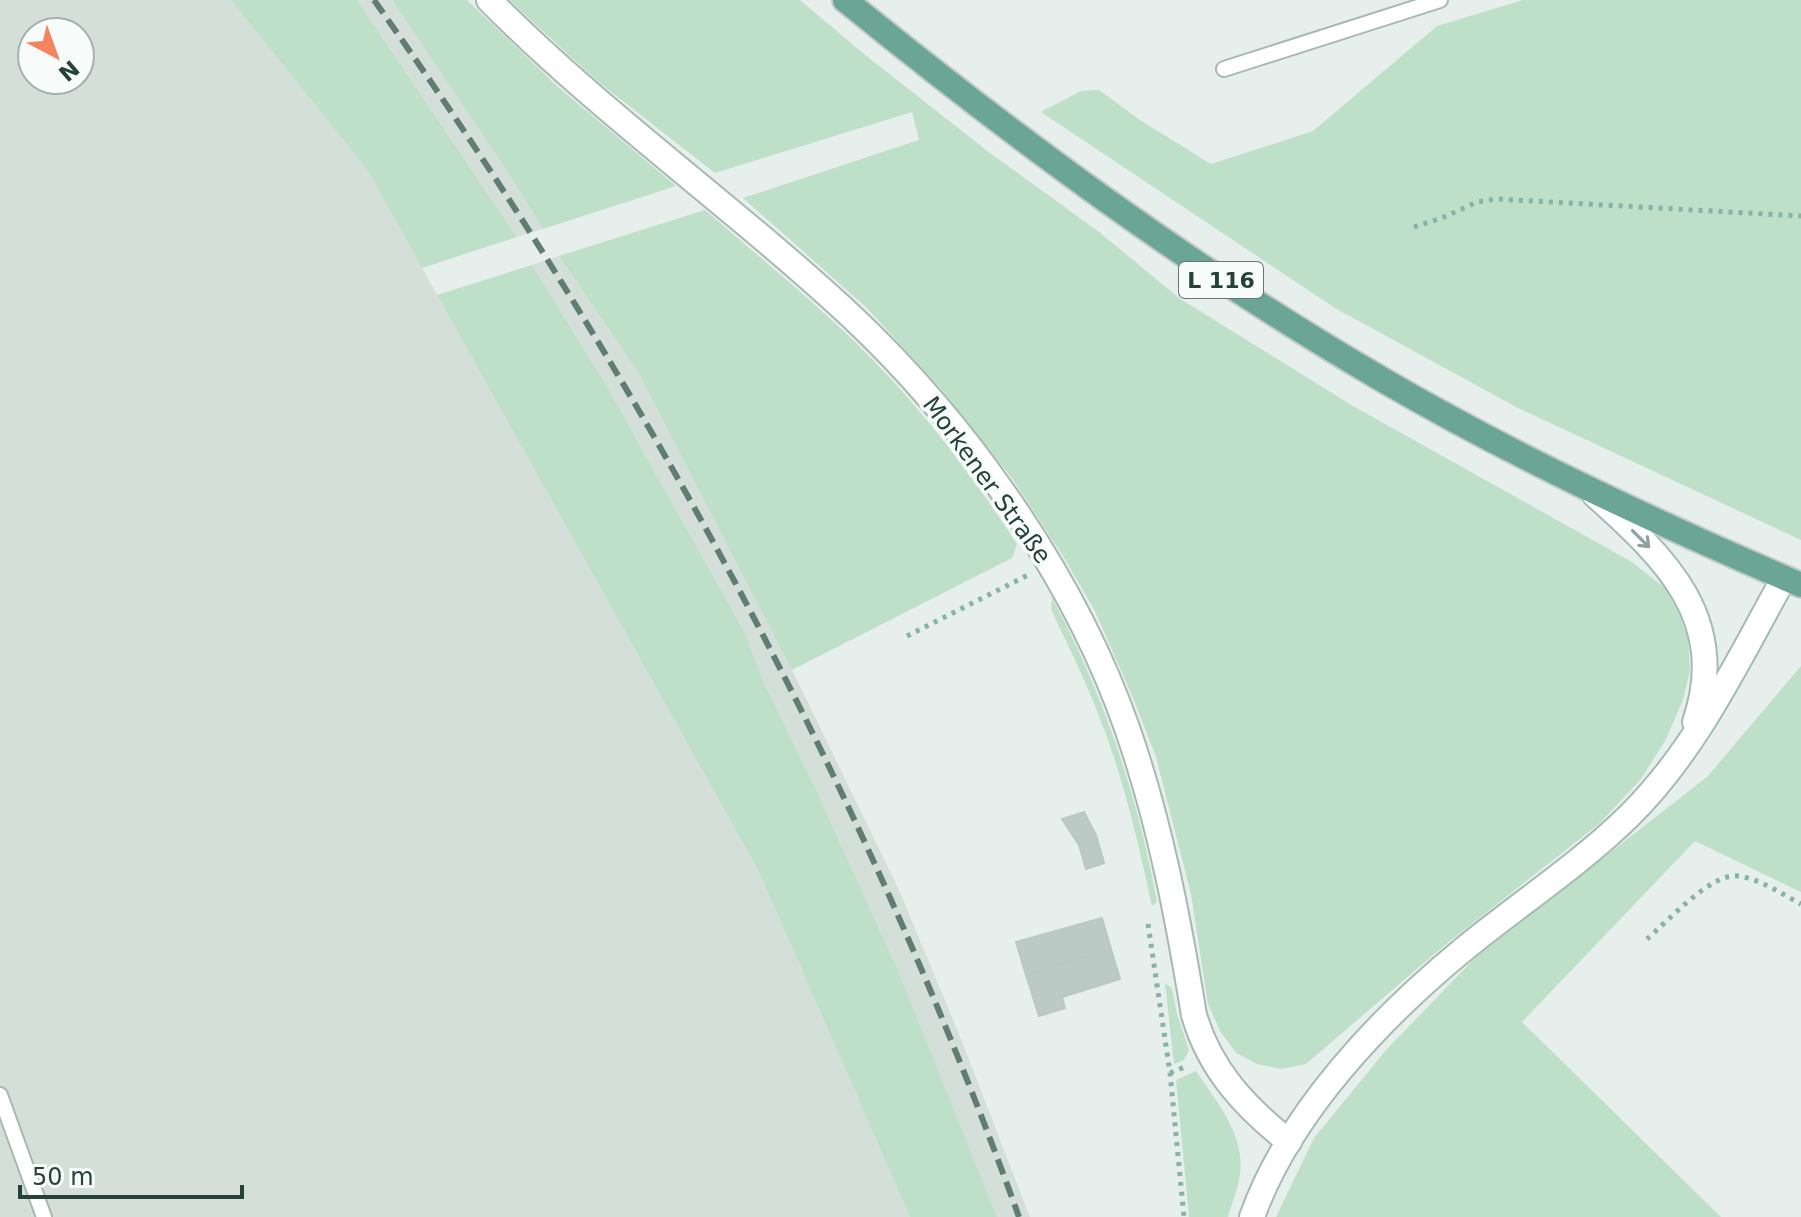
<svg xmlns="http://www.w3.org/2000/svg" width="1801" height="1217" viewBox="0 0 1801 1217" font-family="'DejaVu Sans',sans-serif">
<rect width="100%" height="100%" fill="#e6efeb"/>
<path fill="#d4dfda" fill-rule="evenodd" d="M0 0H231L368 171 758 870 910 1217H0ZM32 32H80V80H32Z
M357 0H392L505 168 543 229 517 237Z
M559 256 638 372 778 641 899 890 961 1039 1030 1217H997L898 970 814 785 764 683 744 631 605 383 532 265Z"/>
<path fill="#bfe0c8" d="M231 0H357L517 237 422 268 368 171Z
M392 0H467L557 86 676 186 543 229 505 168Z
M509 0H800L864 54 990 153 1099 232 1179 298 1353 406 1632 562 1666 589 1679 614 1688 639 1690 670 1683 700 1665 741 1641 779 1600 823 1446 944 1306 1064 1281 1069 1257 1064 1236 1053 1220 1031 1208 1004 1191 894 1156 757 1133 698 1095 611 1063 556 1011 477 940 388 867 308 743 198 919 140 912 112 715 173 596 80Z
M1523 0H1801V540L1518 408 1335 308 1041 112 1081 91 1099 90 1140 120 1211 164 1313 131 1437 26Z
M705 210C754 253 805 294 852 339 915 400 970 471 1017 544L1012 558 792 670 638 372 559 256Z
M532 265 605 383 744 631 764 683 814 785 898 970 997 1217H910L758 870 437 295Z
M1052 598C1103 692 1138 797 1157 902L1152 906C1138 841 1123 777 1099 716 1085 679 1067 644 1051 609Z
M1801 666V892L1695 841 1522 1022 1721 1217H1276L1314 1138 1387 1049 1476 957 1707 777Z
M1165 983 1172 988 1177 1014 1189 1050 1184 1060 1174 1064Z
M1196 1071C1218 1104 1248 1138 1239 1180 1237 1193 1231 1205 1228 1217H1189L1176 1080Z"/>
<path fill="#bbcac4" stroke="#b8c9c2" stroke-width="2" d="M1084 812 1096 835 1104 863 1086 869 1079 845 1062 819Z
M1102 918 1111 949 1026 975 1016 942Z
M1111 949 1120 979 1062 997 1065 1008 1039 1016 1026 975Z"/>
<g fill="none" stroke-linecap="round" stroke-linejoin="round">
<g stroke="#a8b8b2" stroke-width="18">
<path id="service" d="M1224 69 1440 0
M0 1095 44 1217"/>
</g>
<g stroke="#a8b8b2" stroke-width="28">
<path id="minor" d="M489 0C602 114 734 207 851 316 968 426 1074 577 1127 728 1160 822 1178 918 1194 1015 1210 1070 1245 1107 1289 1142"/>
</g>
<g stroke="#a4bbb3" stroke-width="28">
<path id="secondary" d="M1595 495C1665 558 1730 619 1695 722
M1252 1217C1289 1113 1380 1018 1464 949 1519 904 1579 865 1629 816 1697 749 1738 660 1784 578"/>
</g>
<g stroke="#c2cac8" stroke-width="28">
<path id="primary" d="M845 0C1016 139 1192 269 1383 380 1517 458 1659 524 1801 585"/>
</g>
<path stroke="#86b3a5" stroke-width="5" stroke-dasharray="4 6" stroke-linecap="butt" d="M1414 227 1442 218 1477 202 1497 199 1801 216
M907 636 1028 575
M1148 924 1170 1073 1184 1217
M1647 939C1667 922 1712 872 1738 876 1760 879 1782 894 1801 904
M1170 1073 1187 1066"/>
<use href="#service" stroke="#fff" stroke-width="14"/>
<use href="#minor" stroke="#fff" stroke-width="24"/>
<use href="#secondary" stroke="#fff" stroke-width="24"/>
<use href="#primary" stroke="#6aa596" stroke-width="24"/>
<path stroke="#5f7d75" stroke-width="6" stroke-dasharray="16 8" stroke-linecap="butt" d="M374 0C638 373 864 786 1019 1217"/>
</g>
<defs><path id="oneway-shaft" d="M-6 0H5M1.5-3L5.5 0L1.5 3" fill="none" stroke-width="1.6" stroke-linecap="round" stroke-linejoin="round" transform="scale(2)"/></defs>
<use stroke="#92a09c" href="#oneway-shaft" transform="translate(1641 539) rotate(45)"/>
<g text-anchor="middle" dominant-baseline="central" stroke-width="7" stroke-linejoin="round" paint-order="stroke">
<rect fill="#f7fbf9" stroke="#637a73" stroke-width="2" x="1179" y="262" width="84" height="36" rx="6"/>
<g font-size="22" font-weight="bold" fill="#24423a">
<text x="1221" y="280">L 116</text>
</g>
<g font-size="24" fill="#24423a" stroke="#f7fbf9">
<text transform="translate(987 480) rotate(54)">Morkener Straße</text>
</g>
</g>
<g transform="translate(56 56) rotate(139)"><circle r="38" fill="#f7fbf9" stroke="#a3b1ad" stroke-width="2"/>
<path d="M0-6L14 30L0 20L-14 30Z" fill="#f4845f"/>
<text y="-12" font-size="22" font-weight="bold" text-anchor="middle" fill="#24423a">N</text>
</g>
<path d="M20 1185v12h222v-12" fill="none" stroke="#24423a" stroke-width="4"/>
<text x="32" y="1185" font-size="24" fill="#24423a" stroke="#f7fbf9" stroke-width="6" paint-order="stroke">50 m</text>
</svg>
